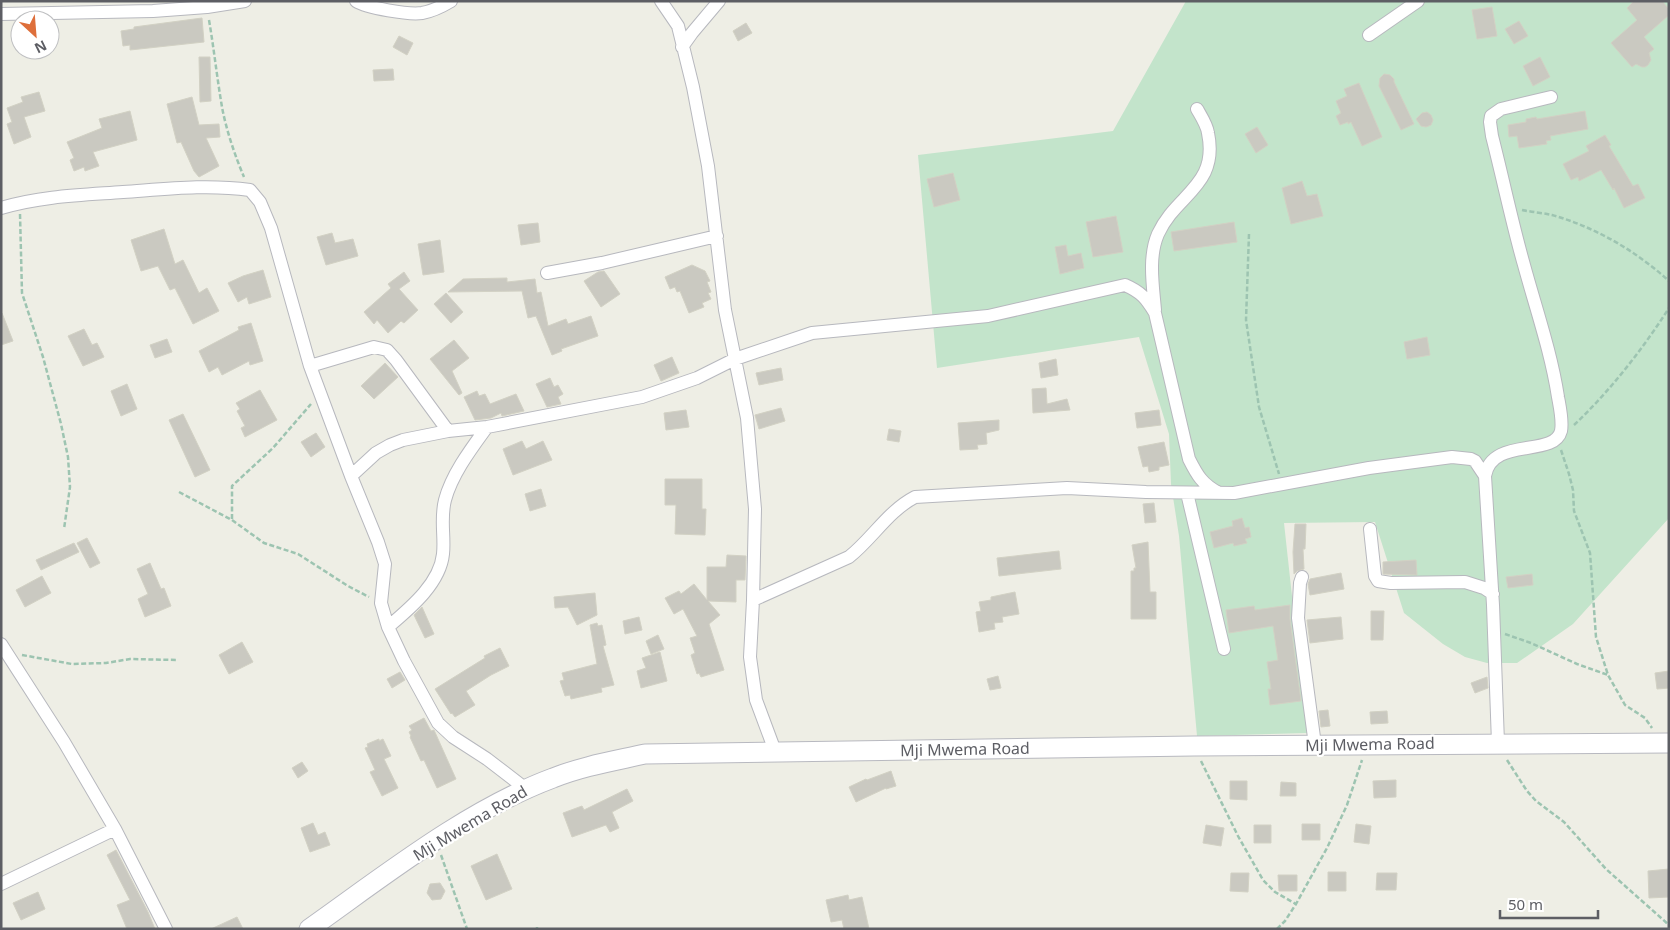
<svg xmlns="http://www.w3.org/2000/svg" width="1670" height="930" viewBox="0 0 1670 930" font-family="'Noto Sans',sans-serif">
<rect width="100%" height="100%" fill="#eeeee5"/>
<path fill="#c3e4cb" d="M1186 1H1669V518L1573 624 1517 663H1487L1465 657 1443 644 1404 613 1375 522 1284 523 1307 733 1197 736 1179 536 1171 484 1169 434 1139 337 937 368 918 155 1113 131Z"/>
<path fill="#cac9c1" stroke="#d2d1c4" d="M1634 1H1662L1669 9V15L1644 37 1654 49 1649 53 1651 60 1648 65 1645 67H1642L1636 64 1632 67 1611 43 1637 20 1627 8Z
M1492 7 1497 36 1477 39 1472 10Z
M202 18 204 42 130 50V45L123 46 121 31 134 29V27Z
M1519 21 1528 36 1514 44 1505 29Z
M746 23 752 33 738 41 733 31Z
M399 36 413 43 407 55 393 47Z
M199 57H210L211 101 200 102Z
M1540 57 1550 77 1533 86 1523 66Z
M393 69 394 80 374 81 373 70Z
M1384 74 1390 75 1394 79V82L1414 124 1401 130 1379 86 1380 78Z
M1359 83 1382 137 1362 146 1351 122 1348 124V122L1340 125 1336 116 1341 113 1336 101 1347 96 1344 89Z
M39 92 45 111 24 117 31 137 14 144 7 124 12 122 7 108 23 102 21 97Z
M192 97 199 125 219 124 220 137 206 138 219 166 199 177 194 171 181 142 177 143 167 104Z
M130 111 137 140 93 152 99 166 85 171 84 167 74 171 70 160 74 158 67 142 102 128 99 119Z
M1585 111 1588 129 1550 136 1551 140 1546 141 1547 144 1519 148 1517 136 1509 137 1508 125 1526 122V119L1536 117 1537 119Z
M1427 112 1431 115 1433 120 1431 125 1426 127 1421 126 1416 119 1422 113Z
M1257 127 1268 145 1256 153 1245 134Z
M1605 135 1611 145 1609 146 1633 186 1638 184 1645 198 1624 208 1614 188 1613 190 1601 170 1579 181 1578 177 1571 180 1563 164 1589 151 1586 146Z
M953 173 960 200 934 207 927 179Z
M1302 181 1307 196 1317 194 1323 216 1291 224 1282 188Z
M1116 216 1123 252 1093 257 1086 222Z
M1234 222 1237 242 1174 251 1171 232Z
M538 223 540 242 521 245 518 225Z
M164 229 175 264 183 260 199 293 207 288 219 311 193 324 175 288 170 290 158 266 141 271 131 240Z
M332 233 335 243 353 239 358 256 326 265 317 237Z
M440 240 444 272 423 275 418 244Z
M1066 245 1068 256 1081 253 1084 268 1060 274 1055 247Z
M692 265 705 271 710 281 707 282 711 292 708 293 711 299 702 303 704 307 689 313 680 291 677 292 675 287 670 289 665 277Z
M263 270 271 297 249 304 247 297 238 302 228 283 243 276Z
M604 271 620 294 601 307 584 281 598 272Z
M404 272 410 281 399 289 418 310 404 323 401 321 388 333 377 320 374 324 364 312 391 288 388 284Z
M507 278V282L535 279 537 293 541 292 548 326 566 319 568 324 591 316 598 336 561 349 562 351 552 355 536 316 528 318 522 291 448 292 463 279Z
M446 293 463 312 451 323 434 304Z
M1 313H2L13 341 1 345Z
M251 323 263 361 250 365 249 361 222 375 218 367 209 372 199 351 239 330 238 327Z
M84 329 92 345 97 343 104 357 83 366 68 336Z
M1427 337 1430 355 1407 359 1404 342Z
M167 339 172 352 155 358 150 345Z
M454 340 469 358 452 371 462 393 459 395 430 359Z
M672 357 679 373 661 381 654 365Z
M1056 359 1058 375 1041 378 1039 363Z
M385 363 398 377 374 399 361 386Z
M781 368 783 380 759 385 756 373Z
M550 378 554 387 558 385 563 394 558 397 561 404 547 407 536 384Z
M127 384 137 409 121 416 111 391Z
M1046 388 1047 404 1067 399 1070 410 1033 413 1032 389Z
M260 390 277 420 245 437 241 428 245 426 237 411 240 409 236 403Z
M477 391 479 396 485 394 490 404 516 394 524 411 502 416 501 413 491 418 475 420 464 397Z
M781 408 785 421 759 429 755 415Z
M686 410 689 427 666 430 664 413Z
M1159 410 1161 425 1137 428 1135 413Z
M183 414 210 470 195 477 169 420Z
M999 420V430L986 433 987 444 977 445 978 449 960 450 958 423Z
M889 429 901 431 899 442 887 440Z
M316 433 325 447 311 457 301 442Z
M522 441 526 449 543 441 552 460 513 475 503 449Z
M1164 442 1169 465 1159 467V470L1149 472 1148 466 1143 467 1138 447Z
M665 479H702V509H706L705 535 675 534 676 505H665Z
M541 489 546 506 530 511 525 494Z
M1154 503 1156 522 1145 523 1143 504Z
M1242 518 1245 528 1249 527 1251 537 1245 539 1247 543 1234 546 1233 543 1214 548 1210 532 1233 526 1232 521Z
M1295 524H1306L1305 549H1303L1304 569 1297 571 1294 574 1293 552Z
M87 538 100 563 90 568 77 543Z
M1148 542 1150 592H1156V619H1131V571H1134V568H1136L1132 545Z
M74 543 79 552 41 570 36 560Z
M1059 551 1061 569 999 576 997 558Z
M727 555 746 556 745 580H736V602L708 601 720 615 709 624 724 670 701 677 699 673 697 674 691 655 695 653 690 638 697 636 683 609 674 614 665 598 679 591 681 594 694 584 707 600V567H726Z
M1416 560 1417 575 1383 574V562Z
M150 563 161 589 164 588 171 606 145 617 138 599 148 594 137 569Z
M1341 573 1344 589 1310 595 1308 584 1310 579Z
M1532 574 1533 585 1508 588 1506 577Z
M42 576 51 593 25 607 16 590Z
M1015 592 1019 614 1002 617 1003 622 994 623 995 629 979 632 976 612 981 611 979 602 991 600V597Z
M595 593 597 615 577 625 568 607 555 608 554 597Z
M1290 605V619L1301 701 1270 705 1268 689H1271L1267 662 1278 660 1273 626 1229 633 1226 610 1254 606 1255 610Z
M422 607 434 634 425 638 414 615Z
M1371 611H1384L1383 640H1371Z
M639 617 642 630 625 634 623 621Z
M1341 617 1343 639 1310 643 1307 620Z
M597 623 598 626 602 625 606 645 603 646 614 685 601 688 602 692 571 699 570 695 565 696 560 681 564 680 562 673 597 664 590 625Z
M658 635 664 649 651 654 646 641Z
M242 642 253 662 229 674 219 655Z
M500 648 509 666 491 675 466 691 475 705 455 717 452 713 451 714 435 689 485 658 484 656Z
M660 652 667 681 641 688 637 671 646 668 642 658Z
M1669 671V688L1657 689 1655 673Z
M400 672 405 680 392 688 387 679Z
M998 676 1001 688 990 690 987 679Z
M1487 677 1488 688 1475 693 1471 683Z
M1328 710 1330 726 1321 727 1319 711Z
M1387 711 1388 723 1371 724 1370 712Z
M424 718 431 731 434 730 456 779 437 788 424 760 421 761 410 737 411 736 409 732 412 730 409 726Z
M379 739V741L383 739 391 756 384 759 398 788 382 796 370 772 375 770 365 748 368 747 367 744Z
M302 762 308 771 298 778 292 768Z
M891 771 896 786 886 789V788L856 802 849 787 866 779 867 780Z
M1396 780V797L1374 798 1373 781Z
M1230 781H1247V800L1230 799Z
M1281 782 1296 783V796H1280Z
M627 789 633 801 612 812 619 828 610 832 606 825 572 837 563 813 582 806 584 810Z
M313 823 318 835 325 832 330 845 310 852 301 828Z
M1302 824H1320V840H1302Z
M1356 824 1371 826 1369 844 1354 842Z
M1206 825 1224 828 1221 846 1203 843Z
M1254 825H1271V843H1254Z
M116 850 148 912 155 929H127L117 905 130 900 107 855Z
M497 854 512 889 486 900 471 866Z
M1669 869V897L1649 898 1648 871Z
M1328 872H1346V891H1328Z
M1231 873H1249L1248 892 1230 891Z
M1377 873H1397L1396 890H1376Z
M1278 875H1297V891H1279Z
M440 883 445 891 441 899 432 900 427 893 430 884Z
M38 892 45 909 21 920 13 903Z
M848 895 849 900 862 897 869 929H844L842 920 831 922 826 900Z
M237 917 243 929H211Z"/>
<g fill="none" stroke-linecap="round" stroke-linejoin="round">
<g stroke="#b7b8be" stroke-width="14">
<path id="minor" d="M356 1C367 8 409 15 422 13 433 11 441 7 451 1
M661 1 678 26 693 87 708 166 725 310 747 418 755 509 753 600 750 657 756 700 775 751
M1 14 153 11 207 7 245 1
M1369 35 1418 1
M682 47 692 33 719 1
M1 208C41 196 82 195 123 192 166 189 207 184 250 190L260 202 271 228 310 366 351 476 378 542 385 564 381 603 388 627 404 661 438 723 453 737 487 759 526 789
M547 273 602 263 717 236
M1155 310C1153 286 1148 257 1158 234 1176 194 1219 186 1208 133 1207 125 1201 116 1197 109
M310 366 374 347 387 350 396 360 448 431
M351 476 376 453 390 445 403 440 448 431 487 427 642 397 697 378 735 359 812 333 988 316 1125 285C1141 292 1146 298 1155 313L1189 459C1197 475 1202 484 1219 493
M1187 493 1224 649
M1370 529 1375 576 1378 581 1391 583 1465 582 1484 588 1493 594
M1302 577 1300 583 1298 618 1315 745
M753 600 849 557C872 539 888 511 915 497L1067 488 1146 492 1234 493 1369 468 1452 457 1471 459 1475 461 1485 476
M388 627C409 609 440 584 443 554 445 536 440 519 445 500 452 474 471 449 487 427
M1 644 64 742 115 829 166 929
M1498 743 1493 605 1485 476C1492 436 1554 458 1561 431 1563 421 1560 408 1558 397 1551 352 1536 309 1524 265 1512 223 1503 179 1492 136L1490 122 1491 116 1501 109 1551 97
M1 884 115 829"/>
</g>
<g stroke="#b8b9c0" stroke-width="21">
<path id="secondary" d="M309 929C384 876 467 810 553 778 583 766 614 761 645 754L1194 746 1669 743"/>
</g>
<path stroke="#9dc4b1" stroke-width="2.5" stroke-dasharray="5 2.5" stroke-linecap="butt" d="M209 20C214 49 217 78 222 107 226 129 235 156 244 177
M1522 210C1532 212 1543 213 1552 215 1595 227 1636 251 1669 281
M20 214 22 293 43 357 61 424 68 457 70 487 64 529
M1249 234 1246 320 1259 407 1279 474
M1574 425C1610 391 1642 350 1669 308
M1561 450 1569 474 1573 490 1574 511 1590 553 1596 637 1608 675 1625 705 1645 718 1652 728
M179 492 232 520 264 543 298 554 348 586 369 597
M232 519V486L273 448 311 404
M1505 634 1531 643 1577 664 1608 675
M22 655 72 664 106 663 130 659 177 660
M1507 760 1527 791 1536 801 1564 822 1606 869 1669 925
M1201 761 1238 836 1263 880 1275 892 1296 904
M441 855 467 929
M537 927V929
M1277 929 1285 921 1296 904 1327 848 1347 805 1362 760"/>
<use href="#minor" stroke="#fff" stroke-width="12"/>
<use href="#secondary" stroke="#fff" stroke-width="19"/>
</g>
<g text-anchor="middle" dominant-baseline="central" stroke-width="4.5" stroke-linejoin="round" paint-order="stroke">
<g font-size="16" fill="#5d5e64" stroke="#fff">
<text transform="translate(1370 744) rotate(-1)">Mji Mwema Road</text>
<text transform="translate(965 749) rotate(-1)">Mji Mwema Road</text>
<text transform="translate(470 823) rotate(-31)">Mji Mwema Road</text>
</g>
</g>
<rect width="1670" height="930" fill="none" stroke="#5d5e64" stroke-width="5"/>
<g transform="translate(35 35) rotate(154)"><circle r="24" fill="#ffffff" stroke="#bebfc1"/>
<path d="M0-4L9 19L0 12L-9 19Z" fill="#de6f3b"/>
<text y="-8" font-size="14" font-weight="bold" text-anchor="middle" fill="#5d5e64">N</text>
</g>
<path d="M1500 910v8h98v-8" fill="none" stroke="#5d5e64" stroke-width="2.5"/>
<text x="1508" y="910" font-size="15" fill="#5d5e64" stroke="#ffffff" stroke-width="4" paint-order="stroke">50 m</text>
</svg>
